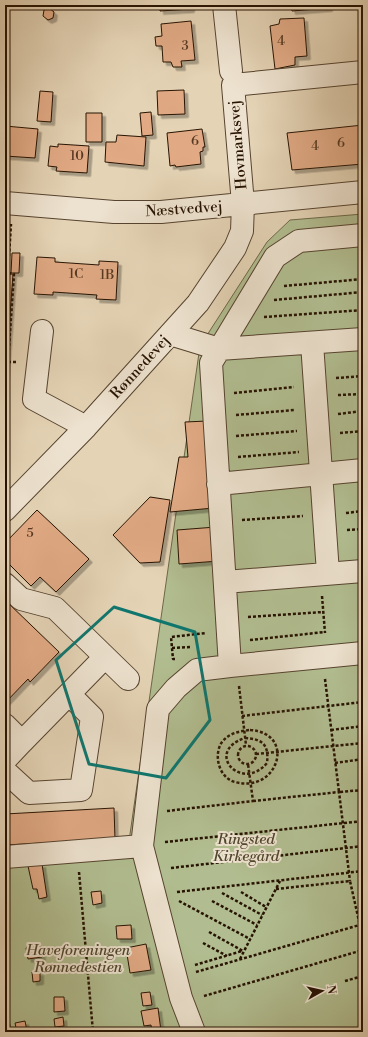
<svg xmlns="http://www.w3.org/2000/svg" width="368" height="1037" viewBox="0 0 368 1037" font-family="'Libre Bodoni',serif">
<defs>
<filter id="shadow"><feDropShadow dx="3.5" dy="3.5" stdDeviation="0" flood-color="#0004"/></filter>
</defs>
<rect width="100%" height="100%" fill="#e4d3b5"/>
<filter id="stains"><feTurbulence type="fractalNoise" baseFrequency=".005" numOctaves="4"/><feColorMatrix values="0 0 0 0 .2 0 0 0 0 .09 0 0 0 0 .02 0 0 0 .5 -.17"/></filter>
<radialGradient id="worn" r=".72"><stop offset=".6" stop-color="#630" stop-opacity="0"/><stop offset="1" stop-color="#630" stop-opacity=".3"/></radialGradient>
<path fill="#b1bd90" stroke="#6c6849" d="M363 214V1032H5V866L127 855 200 346 267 242 290 220Z"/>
<path fill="#e1aa85" stroke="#271302" filter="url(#shadow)" d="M160 5H191V9L160 11Z
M291 5H329V8L292 11Z
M49 8 54 12 53 18 48 20 43 16 44 10Z
M304 18 307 56 295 57V65L275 69 270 26 279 24 280 19Z
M191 21 195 60 181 61 182 67H173L171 62H163L162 46H156L155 37 162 36 161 24Z
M184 90 185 114 158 115 157 91Z
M40 91 53 92 51 122 37 121Z
M151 112 153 135 142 136 140 113Z
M86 113H102V142H86Z
M363 125V164L292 170 287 133Z
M5 126 38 129 35 158 5 156Z
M202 129 205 147H203V151L200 152 201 164 176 167 175 165 170 166 167 133Z
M117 135 146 137 144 166 105 162 106 142H116Z
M58 144 89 146 87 173 56 171 57 167 48 166 50 146 58 147Z
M12 253H20L19 273H11Z
M37 257 55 258V262L99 265V261L118 262 116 300 96 299 97 295 53 292V295L34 294Z
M5 274H13L5 385Z
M207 421 214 508 170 512 179 457H188L185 422Z
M150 497 170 500 160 562 140 563 113 535Z
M37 510 89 559 56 592 40 577 31 586 5 560V543Z
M216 527 219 561 179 564 177 530Z
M5 600 59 652 30 682 28 679 5 703Z
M114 808 115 839 5 845V814Z
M42 864 47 897 39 899 37 889H33L28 866Z
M101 891 102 903 93 905 91 892Z
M131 925 132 939H117L116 926Z
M146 944 151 970 130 973 126 948Z
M41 946 42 957 28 959 26 948Z
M32 972H40V981L33 982Z
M150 992 152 1005 143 1006 141 993Z
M54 997H64L65 1011 54 1012Z
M158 1008 161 1031 152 1032 151 1025 144 1026 141 1011Z
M63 1017 64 1026 55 1027 54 1019Z
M25 1021 27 1031 17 1032 15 1023Z"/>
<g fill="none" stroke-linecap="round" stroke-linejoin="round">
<g stroke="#56432f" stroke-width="24">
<path id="minor" d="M224 5 231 71
M5 203 114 212H161L363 192
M42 331 34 399 86 427
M170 334 219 349 363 339
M312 343 328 573
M218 484 363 470
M5 510 86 427 198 303 235 248 242 231 243 204 233 85 363 72
M225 582 363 571
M5 584 21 599 55 608 128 679
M230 666 363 653
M5 725 22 742 5 760
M22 742 105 657
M5 771 29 793 81 790 92 717 69 694
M5 857 142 846
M194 1032 181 998 142 846 158 709 176 688 197 670 230 666 211 363 275 257 299 241 363 235"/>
</g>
<path stroke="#271302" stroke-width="2.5" stroke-dasharray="3 2" stroke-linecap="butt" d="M284 286 363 279
M274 300 363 292
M264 317 363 310
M8 362H17
M336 378 363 376
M234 393 294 387
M338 395 363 394
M5 406 14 274 8 273 11 224
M338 414 363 411
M236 415 295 410
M340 433 363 431
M236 436 297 431
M238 457 299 452
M346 513 363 511
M242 520 303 516
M347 530 363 529
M322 596 325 633
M248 617 323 612
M250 640 325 632
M172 648 192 647
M175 659H173L171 637 206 633
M325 679 339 792 363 790
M239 686 246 745
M242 716 363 702
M250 730C297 733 278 794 235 782 219 778 213 755 222 742 229 733 240 731 250 730Z
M331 730 363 726
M245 738C263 739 269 745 267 763 242 793 203 752 245 738Z
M238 755a9 9 0 1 1 18 0a9 9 0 1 1-18 0Z
M256 754 363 743
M335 763 363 759
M253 801 339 792 350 881
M167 811 253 801 248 764
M165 842 363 821
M171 868 363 846
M79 872 93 1032
M276 889 350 881 363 939
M177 892 363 871
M241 892 266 907
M222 893 262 915
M179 901 250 939
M212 901 257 925
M209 932 243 951
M203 943 227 956
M240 959 280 881
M195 965 242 951
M196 972 363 924
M345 981 363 976
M5 994 10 1032
M204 996 363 950"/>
<use href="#minor" stroke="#ede2cf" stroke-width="22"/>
</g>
<path fill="none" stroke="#0f766e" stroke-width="3" stroke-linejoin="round" d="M114 607 195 632 210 720 166 778 89 764 56 660Z"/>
<g text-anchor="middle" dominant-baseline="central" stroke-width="4" stroke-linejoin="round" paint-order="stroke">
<g font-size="13" fill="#563923">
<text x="281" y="41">4</text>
<text x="185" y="46">3</text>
<text x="195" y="141">6</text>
<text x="341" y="143">6</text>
<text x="315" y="146">4</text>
<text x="77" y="156">10</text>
<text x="76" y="274">1C</text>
<text x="107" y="275">1B</text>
<text x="30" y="533">5</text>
</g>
<g font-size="15" fill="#271302" stroke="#ede2cf">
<text transform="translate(238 145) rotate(-95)">Hovmarksvej</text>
<text transform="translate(184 209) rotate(-4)">Næstvedvej</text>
<text transform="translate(140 367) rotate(-48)">Rønnedevej</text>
</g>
<g font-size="15" font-style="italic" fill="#50462d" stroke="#ede2cf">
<text x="246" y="839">Ringsted<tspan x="246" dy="17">Kirkegård</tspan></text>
<text x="78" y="950">Haveforeningen<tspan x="78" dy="17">Rønnedestien</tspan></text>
</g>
</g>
<rect width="368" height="1037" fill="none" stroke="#e4d3b5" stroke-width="20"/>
<rect x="6" y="6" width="356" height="1025" fill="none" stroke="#271302" stroke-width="2"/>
<rect x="10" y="10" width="348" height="1017" fill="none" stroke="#271302"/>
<g transform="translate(322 991) rotate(82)" stroke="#ede2cf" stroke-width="3" paint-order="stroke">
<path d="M0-3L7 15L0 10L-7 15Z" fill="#271302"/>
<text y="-6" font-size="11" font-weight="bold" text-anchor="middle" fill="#271302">N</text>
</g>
<rect width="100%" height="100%" filter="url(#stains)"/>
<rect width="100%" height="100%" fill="url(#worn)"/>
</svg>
